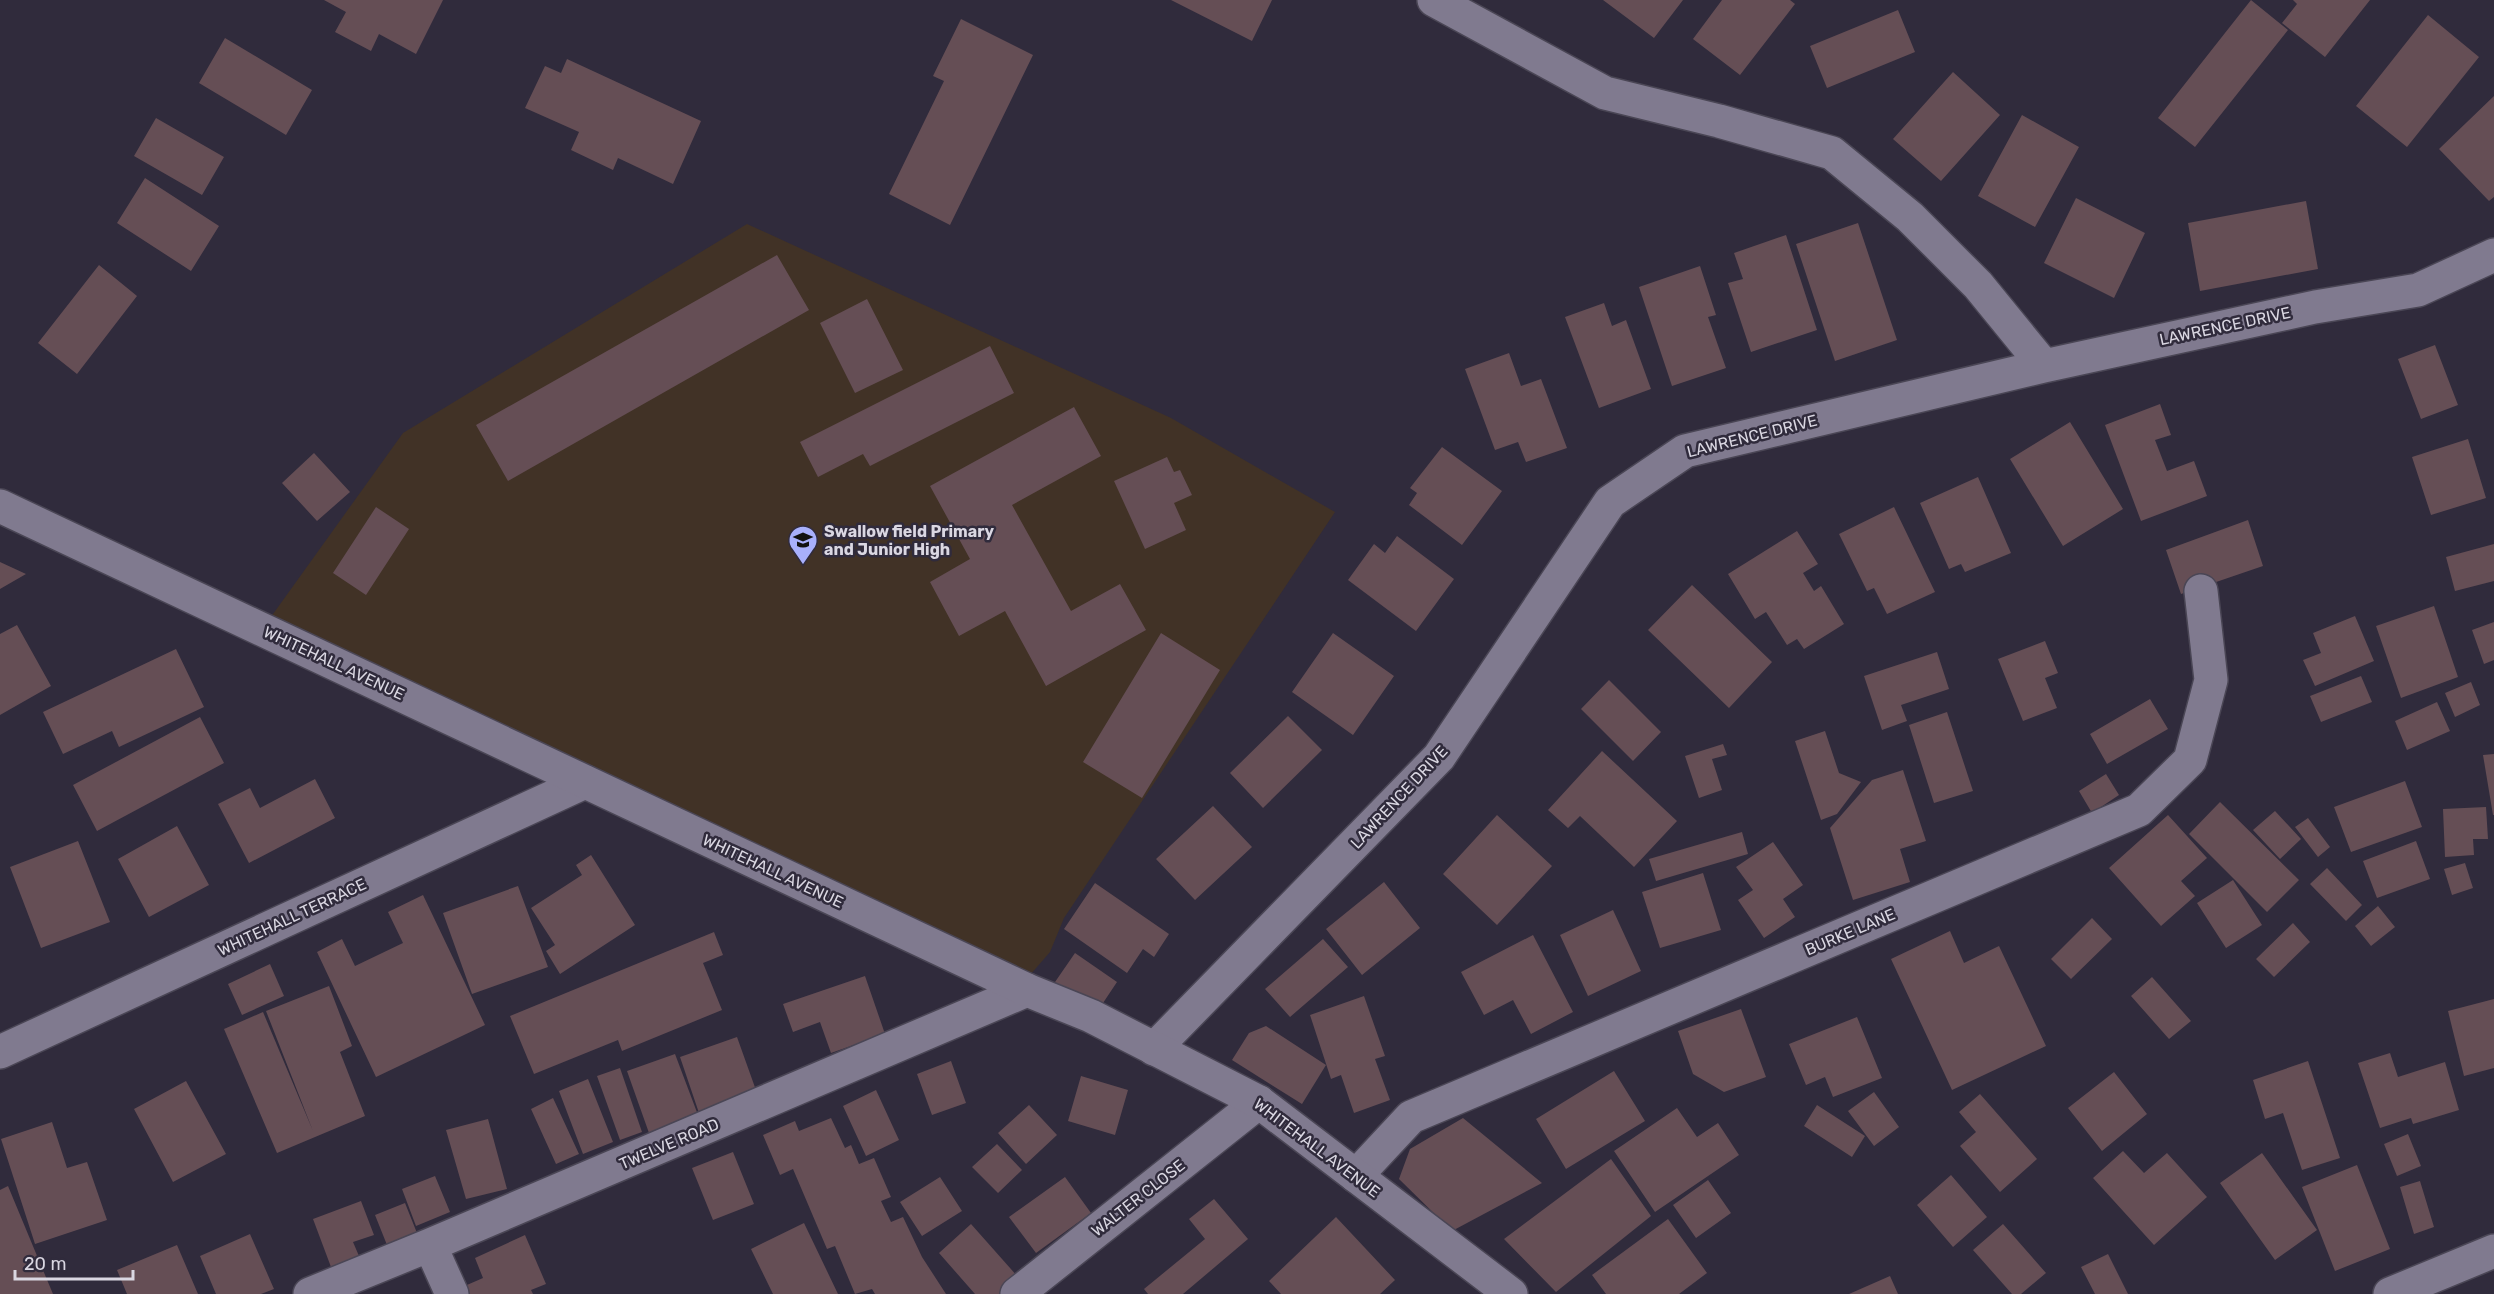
<svg xmlns="http://www.w3.org/2000/svg" width="2494" height="1294" viewBox="0 0 2494 1294" font-family="Rubik,sans-serif">
<rect width="100%" height="100%" fill="#302b3c"/>
<path fill="#413226" d="M747 224 1171 418 1335 512 1064 918 1050 952 1030 975 268 621 403 433Z"/>
<path fill="#654e55" d="M324 0H443L416 54 379 34 371 51 335 32 346 12Z
M1171 0H1272L1252 41Z
M1603 0H1683L1654 38Z
M1722 0H1790L1795 4 1740 75 1693 39Z
M2251 0 2288 30 2195 147 2158 118Z
M2293 0H2370L2325 57 2282 23 2297 4Z
M1898 10 1915 52 1827 88 1810 46Z
M2428 15 2479 57 2407 147 2356 106Z
M961 19 1033 55 950 225 889 194 944 81 933 76Z
M225 38 312 90 286 135 199 83Z
M567 59 701 121 673 184 618 158 613 170 571 150 579 132 525 108 545 66 561 73Z
M1953 72 2000 115 1941 181 1893 139Z
M2494 96V197L2489 201 2439 149Z
M2022 115 2079 147 2035 227 1978 196Z
M156 118 224 157 202 195 134 156Z
M145 178 219 226 191 271 117 223Z
M2076 198 2145 233 2114 298 2044 263Z
M2306 201 2318 269 2200 291 2188 223Z
M1858 223 1897 340 1835 361 1796 244Z
M1786 235 1817 330 1751 352 1728 283 1743 279 1734 253Z
M777 255 809 310 508 481 476 425Z
M99 265 137 296 77 374 38 343Z
M1700 266 1716 315 1708 317 1726 368 1672 386 1639 287Z
M867 299 903 370 855 393 820 323Z
M1604 303 1612 326 1626 320 1651 389 1599 408 1565 317Z
M2435 345 2458 405 2421 419 2398 359Z
M990 346 1014 393 870 466 863 454 818 477 800 442Z
M1509 353 1521 386 1541 379 1567 448 1526 462 1518 442 1495 450 1465 369Z
M2160 404 2171 435 2155 440 2167 471 2194 461 2207 496 2141 521 2105 425Z
M1074 407 1101 456 1012 505 1071 611 1120 584 1146 630 1046 686 1005 611 959 636 930 582 970 559 930 486Z
M2070 422 2123 509 2063 546 2010 459Z
M2468 439 2486 498 2431 515 2412 457Z
M1442 447 1502 491 1462 545 1409 505 1417 493 1410 488Z
M314 453 350 492 317 521 282 483Z
M1167 457 1174 472 1180 470 1192 495 1174 503 1186 530 1145 549 1114 481Z
M1978 477 2011 553 1965 572 1961 564 1949 569 1920 503Z
M376 507 409 529 366 595 333 573Z
M1894 507 1935 592 1887 614 1874 588 1867 591 1839 534Z
M2248 520 2263 566 2181 594 2166 550Z
M1797 531 1818 564 1803 573 1814 591 1821 586 1844 624 1804 649 1797 639 1787 645 1766 612 1755 619 1728 574Z
M1397 536 1454 579 1416 631 1348 580 1374 544 1385 553Z
M2494 544V581L2455 591 2446 557Z
M0 562 26 574 0 589Z
M1692 585 1772 662 1729 708 1648 630Z
M2434 606 2458 677 2401 698 2376 626Z
M2355 616 2374 661 2315 686 2303 660 2321 653 2313 633Z
M2494 622V660L2484 664 2472 630Z
M17 625 51 686 0 715V634Z
M1161 633 1220 670 1142 798 1083 762Z
M1333 633 1394 676 1353 735 1292 692Z
M2045 641 2058 673 2045 678 2057 708 2023 721 1998 659Z
M176 649 204 707 119 747 112 731 63 754 43 712Z
M1937 652 1949 689 1901 705 1907 721 1882 730 1864 676Z
M2361 676 2372 702 2321 722 2310 696Z
M1609 680 1661 732 1633 761 1581 709Z
M2471 682 2480 705 2455 717 2445 693Z
M2150 699 2168 729 2107 764 2090 734Z
M2437 702 2450 731 2407 750 2395 721Z
M1947 712 1973 791 1934 803 1909 725Z
M1288 716 1322 750 1263 808 1230 773Z
M200 717 224 763 97 831 73 785Z
M1825 731 1839 773 1861 782 1837 814 1821 820 1795 741Z
M1723 744 1727 755 1712 759 1722 790 1699 798 1685 756Z
M1602 751 1677 821 1634 867 1580 816 1568 828 1548 810Z
M2494 754V815H2493L2483 755Z
M1903 770 1926 841 1900 849 1910 882 1853 900 1830 828 1872 780Z
M2106 774 2119 795 2092 813 2079 791Z
M315 779 335 818 249 863 218 804 250 788 260 808Z
M2405 781 2422 827 2351 852 2334 807Z
M2220 802 2299 880 2267 912 2189 834Z
M1213 806 1252 847 1195 900 1156 859Z
M2486 807 2488 839H2473L2474 855 2445 857 2443 809Z
M2275 811 2301 839 2280 859 2253 830Z
M1497 815 1552 866 1497 925 1443 874Z
M2168 815 2207 858 2181 881 2195 896 2161 926 2109 868Z
M2308 818 2330 847 2318 857 2295 827Z
M177 826 209 885 149 917 118 859Z
M1742 832 1748 854 1656 881 1649 859Z
M78 841 110 922 41 948 10 867Z
M2416 841 2430 879 2377 898 2363 861Z
M1773 842 1803 885 1783 899 1795 917 1764 938 1738 900 1753 890 1736 867Z
M591 855 635 925 560 974 546 951 555 945 531 908 582 875 576 865Z
M2465 863 2473 888 2452 895 2444 869Z
M2327 868 2362 905 2346 921 2310 884Z
M1703 873 1721 930 1660 948 1642 892Z
M2233 880 2262 925 2226 948 2197 903Z
M1384 882 1420 928 1362 975 1326 929Z
M1095 883 1169 934 1154 957 1143 949 1127 973 1064 929Z
M518 886 548 967 472 994 443 913Z
M423 895 485 1025 376 1077 317 952 342 939 355 966 403 943 388 912Z
M2378 906 2395 927 2371 946 2355 926Z
M1613 910 1641 971 1588 996 1560 935Z
M2092 918 2112 939 2071 979 2051 959Z
M2293 923 2310 942 2274 977 2256 959Z
M1950 931 1964 963 1999 946 2046 1046 1952 1090 1891 959Z
M714 932 723 955 703 963 722 1010 622 1051 618 1040 534 1074 510 1016Z
M1533 935 1573 1012 1531 1034 1513 1000 1484 1015 1461 972Z
M1323 939 1348 967 1290 1017 1265 989Z
M1075 953 1117 982 1097 1012 1055 982Z
M270 964 284 996 242 1015 228 984Z
M865 976 885 1034 831 1053 820 1022 793 1032 783 1004Z
M2152 977 2191 1021 2169 1039 2131 996Z
M329 986 352 1046 340 1052 365 1116 277 1153 224 1029 263 1012 313 1131 266 1011Z
M1364 996 1385 1056 1375 1059 1390 1100 1354 1113 1341 1075 1331 1079 1310 1015Z
M2494 999V1068L2464 1076 2448 1011Z
M1741 1009 1766 1077 1724 1092 1693 1074 1678 1031Z
M1857 1017 1882 1078 1833 1097 1825 1077 1806 1085 1789 1044Z
M1266 1026 1326 1065 1302 1104 1232 1060 1249 1033Z
M737 1037 757 1093 699 1113 680 1057Z
M2390 1053 2398 1077 2445 1062 2459 1110 2413 1124 2411 1118 2380 1128 2358 1063Z
M675 1054 698 1115 649 1133 627 1071Z
M951 1061 966 1103 932 1115 917 1074Z
M2308 1061 2340 1158 2302 1170 2283 1113 2265 1119 2253 1080Z
M620 1068 642 1132 620 1140 597 1076Z
M1614 1071 1645 1121 1566 1169 1536 1119Z
M2114 1072 2147 1114 2102 1151 2068 1108Z
M1081 1076 1128 1090 1115 1135 1068 1121Z
M588 1079 613 1142 583 1154 559 1091Z
M186 1081 226 1154 173 1182 134 1109Z
M876 1090 899 1140 866 1156 843 1106Z
M1874 1092 1899 1127 1874 1146 1848 1111Z
M1980 1094 2037 1159 2000 1192 1960 1146 1976 1132 1959 1112Z
M553 1098 579 1154 556 1164 531 1109Z
M1029 1105 1057 1135 1026 1164 998 1133Z
M1817 1105 1865 1136 1852 1157 1804 1126Z
M1677 1108 1697 1137 1718 1123 1739 1155 1655 1212 1614 1151Z
M831 1118 845 1148 851 1145 859 1164 874 1158 891 1197 881 1201 891 1222 903 1217 922 1257 946 1294H875L872 1289 855 1294 835 1246 827 1249 793 1169 780 1175 763 1135 795 1121 799 1131Z
M1463 1118 1542 1183 1452 1231 1399 1179 1410 1149Z
M488 1119 507 1189 466 1199 446 1130Z
M52 1122 67 1168 87 1162 107 1220 35 1244 1 1139Z
M2408 1134 2421 1166 2397 1176 2384 1144Z
M997 1144 1022 1170 998 1193 972 1167Z
M2123 1151 2144 1173 2167 1153 2207 1197 2154 1245 2093 1178Z
M733 1152 754 1204 713 1220 692 1168Z
M2262 1153 2317 1230 2275 1260 2220 1183Z
M1611 1159 1651 1216 1556 1292 1504 1239Z
M2357 1165 2390 1249 2335 1271 2302 1187Z
M1951 1175 1987 1217 1953 1247 1917 1205Z
M435 1176 450 1212 416 1226 402 1189Z
M940 1177 962 1211 922 1236 900 1202Z
M1065 1177 1091 1213 1036 1253 1009 1217Z
M1708 1180 1731 1213 1696 1238 1673 1205Z
M2420 1181 2434 1227 2414 1234 2400 1187Z
M8 1186 40 1263 53 1294H0V1190Z
M1214 1199 1248 1239 1183 1294H1148L1144 1289 1205 1239 1189 1219Z
M361 1201 374 1235 353 1242 359 1256 331 1267 313 1219Z
M405 1203 417 1233 387 1245 375 1215Z
M1336 1217 1395 1280 1380 1294H1281L1269 1281Z
M1668 1219 1707 1273 1679 1294H1606L1592 1275Z
M804 1223 838 1294H773L751 1249Z
M971 1224 1018 1277 1000 1294H975L939 1253Z
M2003 1224 2046 1273 2021 1294H2012L1973 1250Z
M250 1234 274 1289 261 1294H216L200 1256Z
M525 1235 546 1284 531 1290 533 1294H462L460 1288 483 1278 475 1258Z
M177 1245 198 1294H127L117 1270Z
M2108 1254 2128 1294H2095L2081 1267Z
M1890 1276 1898 1294H1849Z"/>
<g fill="none" stroke-linecap="round" stroke-linejoin="round">
<g stroke="#4a4655" stroke-width="36">
<path id="minor" d="M1434 0 1605 93 1719 121 1832 153 1910 217 1978 285 2044 366
M1154 1049 1439 757 1610 502 1685 451 2044 366 2315 307 2418 290 2494 255
M0 1052 585 782
M1356 1176 1411 1117 2139 810 2190 760 2211 680 2201 591
M430 1245 452 1294
M310 1294 430 1245 1027 990
M1017 1294 1259 1102
M2390 1294 2494 1251"/>
</g>
<g stroke="#4a4655" stroke-width="36">
<path id="tertiary" d="M0 506 1027 990 1091 1016 1259 1102 1511 1294"/>
</g>
<use href="#minor" stroke="#807a8f" stroke-width="33"/>
<use href="#tertiary" stroke="#807a8f" stroke-width="33"/>
</g>
<defs>
<g id="school-pin" transform="scale(1.5)"><path d="M0 17L-7.5 6A9.5 9.5 0 1 1 7.5 6Z" fill="#a8b0fc" stroke="#302b3c"/><path d="M0-5L7-2L0 1L-7-2ZM-4 1L0 2.5L4 1V4Q0 6-4 4Z" fill="#111"/></g>
</defs>
<g fill-rule="evenodd">
<use href="#school-pin" x="803" y="540"/>
</g>
<g text-anchor="middle" dominant-baseline="central" stroke-width="5" stroke-linejoin="round" paint-order="stroke">
<g font-size="16" fill="#dad7e2" stroke="#302b3c">
<text transform="translate(2225 326) rotate(-12)">LAWRENCE DRIVE</text>
<text transform="translate(1752 436) rotate(-14)">LAWRENCE DRIVE</text>
<text transform="translate(334 663) rotate(25)">WHITEHALL AVENUE</text>
<text transform="translate(1399 797) rotate(-47)">LAWRENCE DRIVE</text>
<text transform="translate(773 871) rotate(25)">WHITEHALL AVENUE</text>
<text transform="translate(292 917) rotate(-25)">WHITEHALL TERRACE</text>
<text transform="translate(1850 932) rotate(-23)">BURKE LANE</text>
<text transform="translate(669 1144) rotate(-23)">TWELVE ROAD</text>
<text transform="translate(1317 1148) rotate(37)">WHITEHALL AVENUE</text>
<text transform="translate(1138 1198) rotate(-38)">WALTER CLOSE</text>
</g>
<g font-size="16" font-weight="bold" fill="#dad7e2" stroke="#302b3c" text-anchor="start">
<text x="824" y="531">Swallow field Primary<tspan x="824" dy="18">and Junior High</tspan></text>
</g>
</g>
<path d="M15 1270v9h118v-9" fill="none" stroke="#dad7e2" stroke-width="3"/>
<text x="24" y="1270" font-size="18" fill="#dad7e2" stroke="#302b3c" stroke-width="4.5" paint-order="stroke">20 m</text>
</svg>
